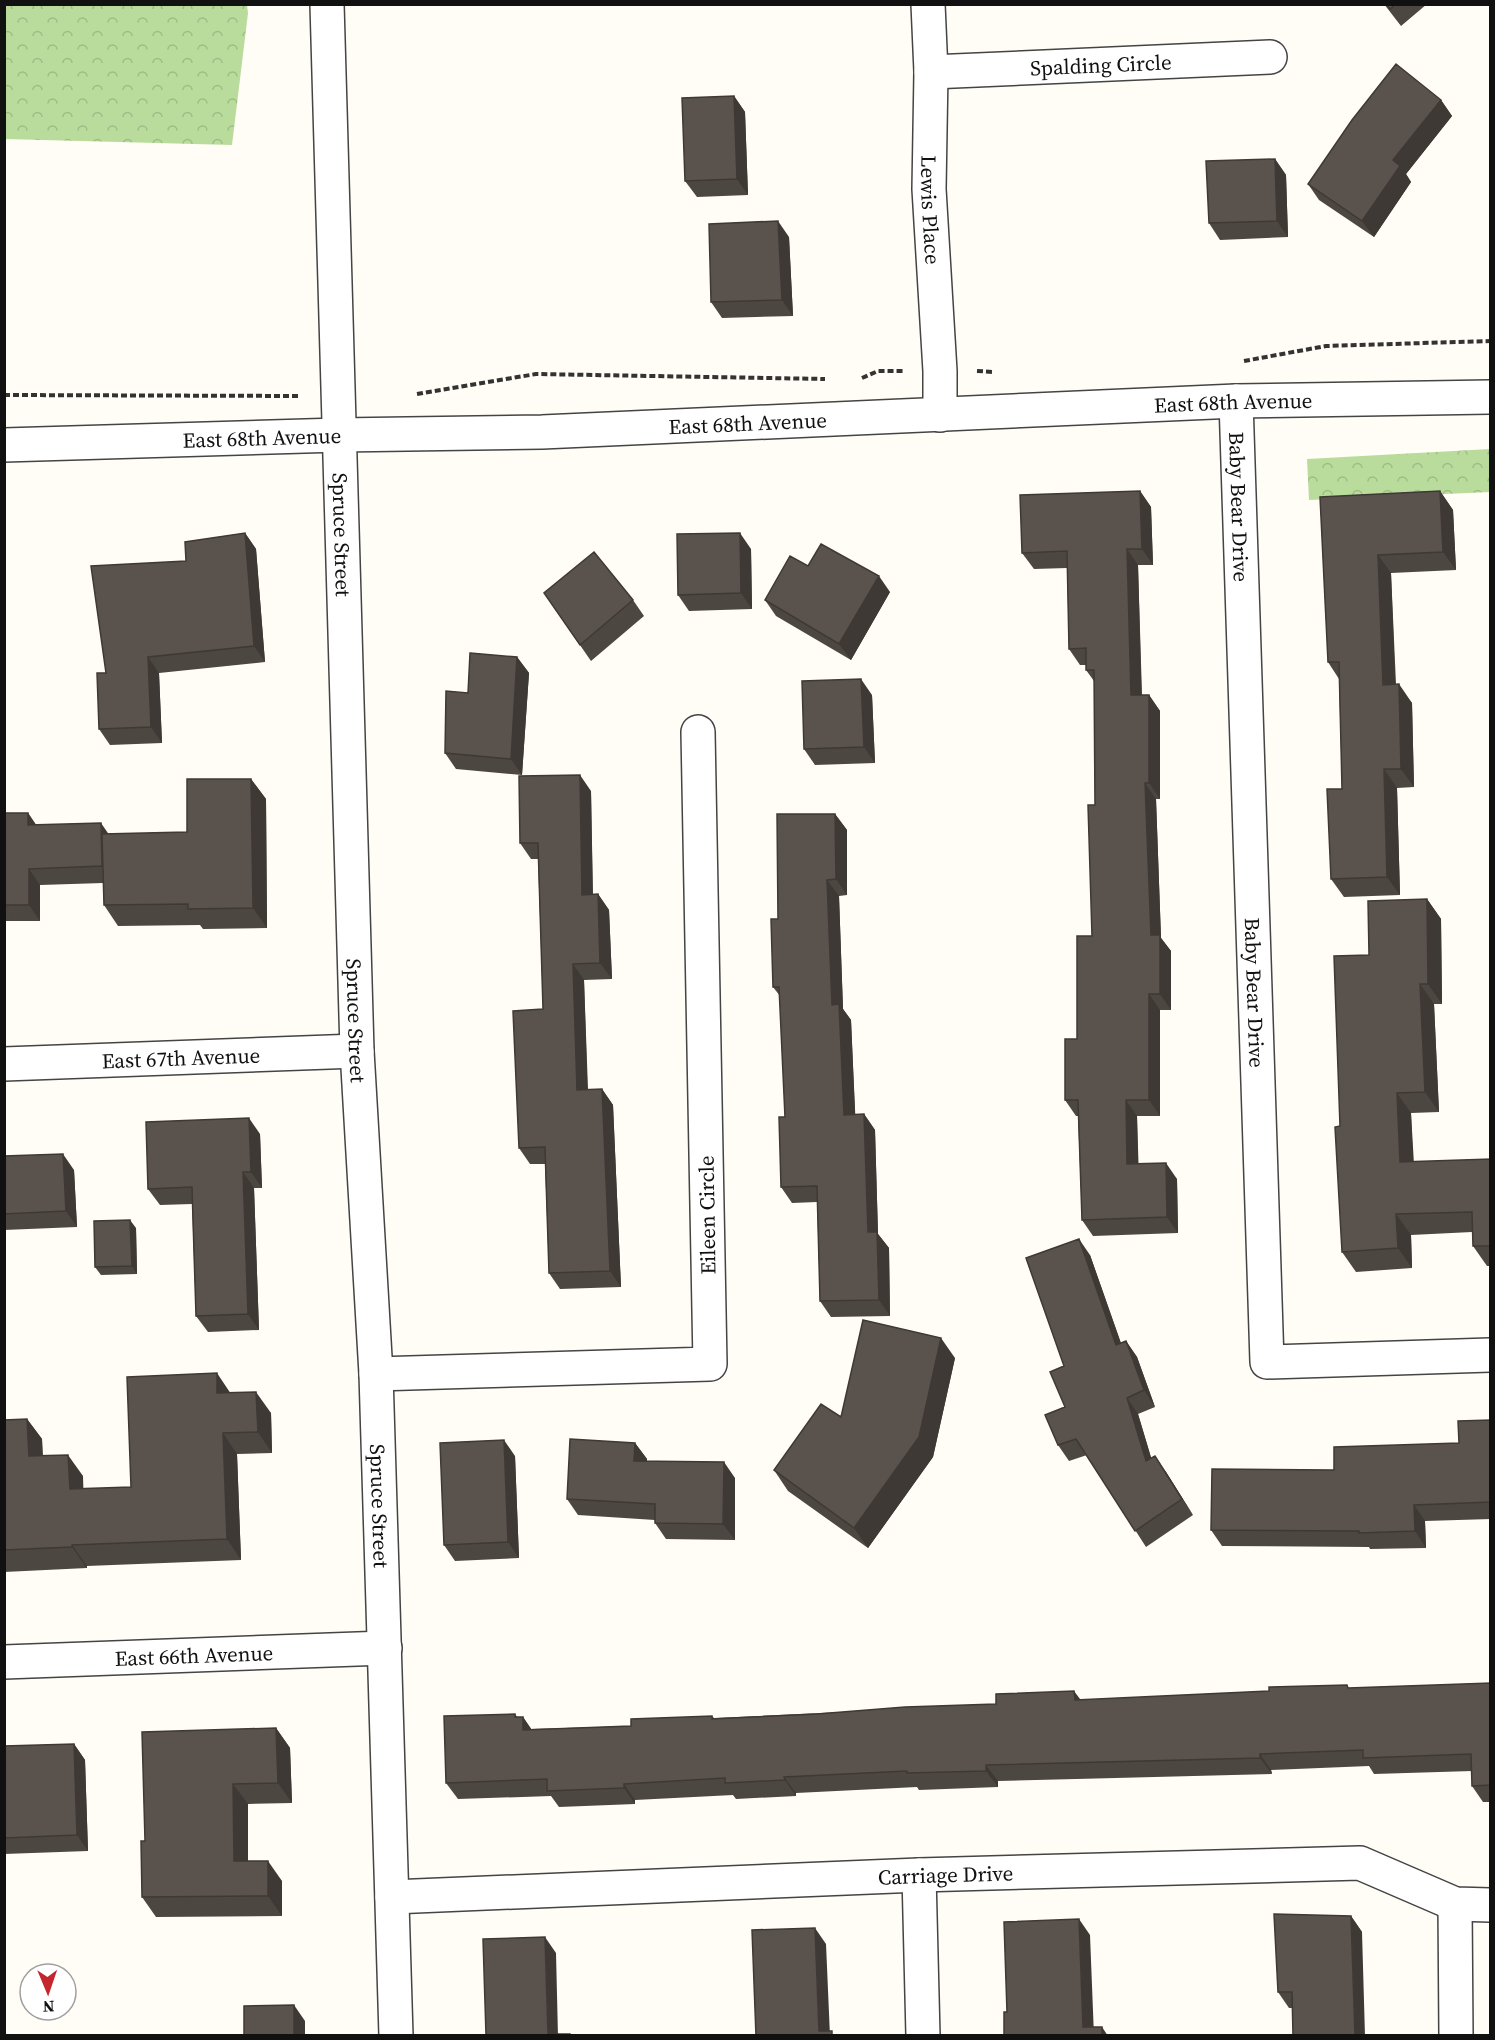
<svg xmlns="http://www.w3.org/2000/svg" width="1495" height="2040" viewBox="0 0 1495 2040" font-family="'Source Serif 4',serif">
<defs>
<pattern id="forest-crowns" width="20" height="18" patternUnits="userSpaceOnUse" patternTransform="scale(1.5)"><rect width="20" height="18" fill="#b9dc9c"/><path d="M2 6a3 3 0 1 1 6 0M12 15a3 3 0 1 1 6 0" fill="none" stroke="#9ebc85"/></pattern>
</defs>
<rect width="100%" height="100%" fill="#fffdf5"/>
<path fill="url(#forest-crowns)" d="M5 4 247 5 248 13 232 145 5 139Z
M1490 449V492L1309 500 1307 459Z"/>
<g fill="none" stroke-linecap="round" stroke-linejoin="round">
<g stroke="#444" stroke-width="36">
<g id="minor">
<path id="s1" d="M327 4 357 1051 376 1374 396 2036"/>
<path id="s2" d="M928 4 931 72 929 189 940 371V415"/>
<path id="s3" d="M931 72 1270 57"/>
<path id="s4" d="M1236 401 1267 1362 1490 1355"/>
<path id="s5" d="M4 445 339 435 542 432 1236 401 1490 397"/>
<path id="s6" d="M4 1064 357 1051"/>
<path d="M376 1374 710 1364 698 732"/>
<path id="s7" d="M4 1662 385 1648"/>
<path d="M919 1875 923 2036"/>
<path id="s8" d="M392 1897 919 1875 1360 1863 1455 1904 1490 1905"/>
<path d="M1455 1904 1456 2036"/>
</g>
</g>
<path stroke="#333" stroke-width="4" stroke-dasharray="6 3" stroke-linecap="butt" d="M1244 361 1326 346 1490 341
M977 371 994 372
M862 378 878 371H904
M417 394 536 374 825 379
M4 395 299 396"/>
<use href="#minor" stroke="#fff" stroke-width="33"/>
</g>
<path fill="#4d4742" d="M1384 4H1427L1401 26Z
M734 96 745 112 748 195 697 197 685 181Z
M1441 100 1452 116 1406 174 1411 182 1374 237 1319 200 1308 184Z
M1275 159 1286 175 1288 237 1220 240 1209 223Z
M789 237 793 316 722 318 711 302Z
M1140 491 1151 507 1153 565H1138L1142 695H1149L1160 711V799H1156L1161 938 1171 951V1010H1160V1116H1137L1138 1164 1177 1179 1178 1233 1093 1236 1082 1220 1078 1116H1076L1065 1100 1077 1039 1092 936 1095 805 1094 681 1086 670V665H1080L1069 649 1067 568 1034 569 1022 553Z
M1440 491 1453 510 1456 570 1391 573 1396 684 1412 703 1414 787 1397 788 1400 895 1344 897 1331 879 1342 789 1339 679 1328 662 1320 497Z
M245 533 256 549 265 662 159 673 162 743 110 745 99 729 106 673 186 561Z
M751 549 752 609 689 611 678 595Z
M808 566 890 592 851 660 776 616 765 600Z
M544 593 633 600 644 616 591 661Z
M517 657 529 673 522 775 456 769 445 753 468 693Z
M872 695 875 763 815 765 804 749Z
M251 779 266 799 267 928 203 929 200 925 118 926 104 905 103 883 40 885V921H4V813H28L36 825 109 834 187 832Z
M591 791 593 895 598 894 609 910 612 979 584 980 588 1089H602L613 1105 621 1287 560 1289 549 1273 545 1164H530L519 1148 543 1009 538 859H531L520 843Z
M835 814 847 830V895L839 896 843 1009 851 1020 855 1114H864L875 1130 878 1234 889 1248 890 1316 831 1317 820 1301 817 1202 792 1203 781 1187 785 1117 780 996 773 987 778 919Z
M1427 899 1441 919 1442 1004H1434L1439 1112 1411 1113 1413 1162 1491 1159V1266H1487L1473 1246 1472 1232 1411 1235 1412 1268 1356 1272 1342 1252 1369 955Z
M260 1134 262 1188H254L259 1330 208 1332 196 1316 192 1204 160 1205 148 1189Z
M4 1156 74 1170 77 1227 4 1230Z
M136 1228 137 1274 101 1275 95 1267Z
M1090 1255 1121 1343 1126 1341 1137 1357 1155 1407 1138 1414 1151 1458 1166 1472 1193 1515 1146 1547 1087 1455 1069 1461 1058 1445 1065 1407 1064 1366Z
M955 1358 933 1457 868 1548 788 1491 774 1470 841 1417Z
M230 1393 271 1413 272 1453 237 1454 241 1560 87 1566V1568L4 1572V1420L27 1419 42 1439 43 1456 83 1476V1489L131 1487Z
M1491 1420V1519L1425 1521 1426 1548 1370 1549 1369 1547 1222 1546 1211 1530 1334 1470 1459 1443Z
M635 1443 647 1459V1461L735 1478V1540L666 1539 655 1523V1520L578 1515 567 1499Z
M515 1456 519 1558 455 1561 444 1545Z
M1491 1683V1802H1483L1472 1786V1771L1374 1774 1369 1766 1271 1770 1272 1774 998 1781V1787L919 1790 917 1787 796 1793V1796L736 1799 733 1795 635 1800V1804L559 1807 551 1796 458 1799 446 1783 517 1717H523L531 1729 631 1726 712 1716 714 1718 1349 1688Z
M276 1728 290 1748 292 1803 248 1804V1861L282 1881V1916L156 1917 142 1897 145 1841Z
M74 1744 85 1760 88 1851 4 1854V1746Z
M1351 1916 1362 1932 1293 2008H1289L1278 1992Z"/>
<path fill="#3f3936" d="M734 96 745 112 748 195 737 179Z
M1441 100 1452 116 1406 174 1411 182 1374 237 1362 221 1393 160Z
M1275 159 1286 175 1288 237 1277 221Z
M778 221 789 237 793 316 782 300Z
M1140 491 1151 507 1153 565 1142 549Z
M1440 491 1453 510 1456 570 1443 552Z
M245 533 256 549 265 662 254 646Z
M740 533 751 549 752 609 741 593Z
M1127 549 1138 565 1142 711 1131 695Z
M1378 555 1391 573 1396 703 1383 685Z
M879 576 890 592 851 660 839 644Z
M148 657 159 673 162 743 151 727Z
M517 657 529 673 522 775 511 759Z
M861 679 872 695 875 763 864 747Z
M1399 684 1412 703 1414 787 1401 769Z
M1149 695 1160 711V799L1149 783Z
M1384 769 1397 788 1400 895 1387 877Z
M580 775 591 791 593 911 582 895Z
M251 779 266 799 267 928 253 908Z
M1145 783 1156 799 1161 938 1171 951V1010L1160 994 1151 935Z
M28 813 39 829 28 825Z
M835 814 847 830V895L836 879Z
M101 823 112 839 102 866Z
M29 869 40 885V921L29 905Z
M827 880 839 896 843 1009 851 1020 856 1131 844 1115 832 1005Z
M598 894 609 910 612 979 600 963Z
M1427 899 1441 919 1442 1004 1428 984Z
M573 964 584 980 588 1106 577 1090Z
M1420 984 1434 1004 1439 1112 1425 1092Z
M1149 994 1160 1010V1116L1149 1100Z
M602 1089 613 1105 621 1287 610 1271Z
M1397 1093 1411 1113 1415 1182 1400 1162Z
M1126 1100 1137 1116 1139 1180 1127 1164Z
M864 1114 875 1130 878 1234 889 1248 890 1316 879 1300 868 1232Z
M249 1118 260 1134 262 1188 251 1172Z
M63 1154 74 1170 77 1227 66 1211Z
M1166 1163 1177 1179 1178 1233 1167 1217Z
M243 1172 254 1188 259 1330 248 1314Z
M1396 1214 1411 1235 1412 1268 1398 1248Z
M130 1220 136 1228 137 1274 132 1266Z
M1079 1239 1090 1255 1127 1361 1116 1345Z
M941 1338 955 1358 933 1457 868 1548 854 1528Z
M1126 1341 1137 1357 1155 1407 1144 1390Z
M217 1373 231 1394 217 1393Z
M256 1392 271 1413 272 1453 258 1432Z
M1127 1398 1138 1414 1157 1477 1146 1461Z
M27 1419 42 1439 43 1477 29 1456Z
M223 1433 237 1454 241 1560 227 1539Z
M504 1440 515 1456 519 1558 508 1542Z
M635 1443 647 1459 646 1477 634 1461Z
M68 1455 83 1476 84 1510 70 1489Z
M1155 1456 1166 1472 1193 1515 1182 1499Z
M724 1462 735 1478V1540L723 1524Z
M1414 1505 1425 1521 1426 1548 1415 1531Z
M72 1545 87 1566V1568L72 1547Z
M1074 1691 1086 1707 1075 1700Z
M515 1714 523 1725V1717L534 1733V1746L515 1717Z
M276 1728 290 1748 292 1803 278 1783Z
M74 1744 85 1760 88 1851 77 1835Z
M1260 1754 1271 1770 1272 1774 1260 1758Z
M986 1765 998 1781V1787L986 1771Z
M784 1777 796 1793V1796L785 1780Z
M233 1784 248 1804V1881L234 1861Z
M624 1784 635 1800V1804L624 1788Z
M268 1861 282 1881V1916L268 1896Z
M1351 1916 1362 1932 1365 2036H1355Z
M1079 1919 1090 1935 1094 2036 1083 2027Z
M815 1928 826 1944 830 2036 819 2031Z
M545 1937 556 1953 558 2036 548 2034Z
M294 2005 305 2021V2036H294Z
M1102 2027 1108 2036H1102Z"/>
<path fill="#5a524d" stroke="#3f3936" stroke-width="1.5" d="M1386 4H1396L1390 9Z
M1396 64 1441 100 1393 160 1400 166 1362 221 1308 184 1352 120Z
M734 96 737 179 685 181 682 98Z
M1275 159 1277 221 1209 223 1206 161Z
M778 221 782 300 711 302 709 224Z
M1140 491 1142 549H1127L1131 695H1149V783H1145L1151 935H1160V994H1149V1100H1126L1127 1164 1166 1163 1167 1217 1082 1220 1078 1100H1065V1039H1077V936H1092L1088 805H1095L1094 670H1086V648L1069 649 1067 551 1022 553 1020 495Z
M1440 491 1443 552 1378 555 1383 685 1399 684 1401 769H1384L1387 877 1331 879 1327 789H1342L1339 662H1328L1320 497Z
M245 533 254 646 148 657 151 727 99 729 97 673H106L91 566 186 561 185 542Z
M740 533 741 593 678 595 677 534Z
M821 544 879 576 839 644 765 600 790 556 808 566Z
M594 552 633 600 580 645 544 593Z
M470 653 517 657 511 759 445 753 446 691 468 693Z
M861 679 864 747 804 749 802 681Z
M580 775 582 895 598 894 600 963 573 964 577 1090 602 1089 610 1271 549 1273 545 1147 519 1148 513 1011 543 1009 538 843H520L519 776Z
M187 779H251L253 908 188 909V904L104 905 102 834 187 832Z
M4 813H28V825L101 823 102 866 29 869V905H4Z
M777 814H835L836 879 827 880 832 1005 839 1004 844 1115 864 1114 868 1232H877L879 1300 820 1301 817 1186 781 1187 779 1117H785L779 987H773L771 919H778Z
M1427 899 1428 984H1420L1425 1092 1397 1093 1400 1162 1491 1159V1246H1473L1472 1212 1396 1214 1398 1248 1342 1252 1335 1127 1340 1126 1334 956 1369 955 1368 901Z
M249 1118 251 1172H243L248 1314 196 1316 192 1187 148 1189 146 1122Z
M63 1154 66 1211 4 1214V1156Z
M130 1220 132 1266 95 1267 94 1221Z
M1079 1239 1116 1345 1126 1341 1144 1390 1127 1398 1146 1461 1155 1456 1182 1499 1135 1531 1076 1439 1058 1445 1045 1415 1065 1407 1050 1372 1064 1366 1026 1258Z
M863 1320 941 1338 919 1437 854 1528 774 1470 821 1404 841 1417Z
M217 1373V1393L256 1392 258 1432 223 1433 227 1539 72 1545V1547L4 1550V1420L27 1419 29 1456 68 1455 70 1489 131 1487 127 1377Z
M1491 1420V1502L1414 1505 1415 1531 1359 1533V1531L1211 1530 1212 1469 1334 1470V1447L1459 1443 1458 1421Z
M570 1439 635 1443 634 1461 724 1462 723 1524 655 1523V1504L567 1499Z
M504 1440 508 1542 444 1545 440 1443Z
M1491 1683V1785L1472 1786 1471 1754 1363 1758V1750L1260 1754V1758L986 1765V1771L907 1773V1771L784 1777 785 1780 725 1783V1778L624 1784V1788L547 1791V1779L446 1783 444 1716 515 1714V1717H523V1730L631 1726V1719L712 1716V1719L817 1714 905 1707 996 1704V1694L1074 1691 1075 1700 1269 1691V1687L1347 1685 1348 1688Z
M276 1728 278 1783 233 1784 234 1861H268V1896L142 1897 141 1841H145L142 1732Z
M74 1744 77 1835 4 1838V1746Z
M1274 1914 1351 1916 1355 2036H1293L1292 1992H1278Z
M1079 1919 1083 2027H1102V2036H1004V2012H1007L1004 1922Z
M815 1928 819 2031H832V2036H756L752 1930Z
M545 1937 548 2034H570V2036H477L486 2035 483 1939Z
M294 2005V2036H244V2006Z"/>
<g text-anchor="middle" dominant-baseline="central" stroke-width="6" stroke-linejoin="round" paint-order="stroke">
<g font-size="21" fill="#111" stroke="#fff">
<text stroke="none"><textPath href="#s3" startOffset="170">Spalding Circle</textPath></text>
<text stroke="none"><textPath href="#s2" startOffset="206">Lewis Place</textPath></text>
<text stroke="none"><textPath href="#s5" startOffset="1230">East 68th Avenue</textPath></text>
<text stroke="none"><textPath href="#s5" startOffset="744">East 68th Avenue</textPath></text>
<text stroke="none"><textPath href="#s5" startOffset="258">East 68th Avenue</textPath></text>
<text stroke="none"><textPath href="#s4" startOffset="106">Baby Bear Drive</textPath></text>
<text stroke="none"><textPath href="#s1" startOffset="531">Spruce Street</textPath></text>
<text stroke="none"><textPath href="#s4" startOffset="592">Baby Bear Drive</textPath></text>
<text stroke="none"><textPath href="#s1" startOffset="1017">Spruce Street</textPath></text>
<text stroke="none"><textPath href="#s6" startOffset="177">East 67th Avenue</textPath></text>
<text transform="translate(707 1215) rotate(-91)">Eileen Circle</text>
<text stroke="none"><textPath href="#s1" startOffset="1503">Spruce Street</textPath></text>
<text stroke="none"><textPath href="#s7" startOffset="190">East 66th Avenue</textPath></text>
<text stroke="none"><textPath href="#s8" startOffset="554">Carriage Drive</textPath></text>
</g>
</g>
<rect width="1495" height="2040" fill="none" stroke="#111111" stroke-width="12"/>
<g transform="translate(48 1992) rotate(178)"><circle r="28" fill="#ffffff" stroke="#a0a0a0" stroke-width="1.5"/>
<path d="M0-4.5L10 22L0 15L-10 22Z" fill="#c4262e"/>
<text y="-9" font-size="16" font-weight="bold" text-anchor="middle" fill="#111111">N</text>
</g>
</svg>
